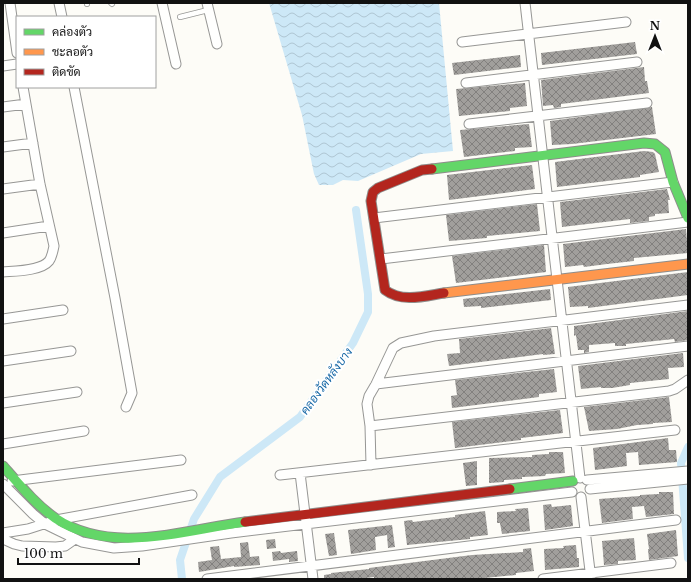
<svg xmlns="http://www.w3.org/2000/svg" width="691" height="582" viewBox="0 0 691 582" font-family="'Libre Baskerville',Sarabun,serif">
<defs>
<pattern id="water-waves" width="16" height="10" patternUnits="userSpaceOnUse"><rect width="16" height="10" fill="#cde8f7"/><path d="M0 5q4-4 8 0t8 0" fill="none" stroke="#afc6d3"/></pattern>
<pattern id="building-cross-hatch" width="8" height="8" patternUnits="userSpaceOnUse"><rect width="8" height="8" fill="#a19f9c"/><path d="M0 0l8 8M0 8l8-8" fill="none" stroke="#82807e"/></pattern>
</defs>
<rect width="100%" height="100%" fill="#fdfcf7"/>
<path fill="url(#water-waves)" d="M269 3H439L453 151 421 154 358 181 343 180 333 185H319L314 174 302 115Z"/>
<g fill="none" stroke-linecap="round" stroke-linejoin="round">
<path stroke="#cde8f7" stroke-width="8" d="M688 447 681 463 688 558
M182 579 180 560 194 519 220 477 300 417 353 343 368 312V294L356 210"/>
</g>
<path fill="url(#building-cross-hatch)" d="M635 42 637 54 542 65 541 53Z
M520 55 521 67 454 75 452 63Z
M644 67 645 81H647L649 93 561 104V107L554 108 553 105 543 106 541 80Z
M525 83 527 106 510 108V111L459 116 456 89Z
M652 107 656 134 572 144 552 145 550 121Z
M529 124 532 147 515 148V151L464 157 460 130Z
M644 151 653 152 655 154 659 172 640 175V177L624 179 557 187 555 162Z
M532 165 535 189 449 200 447 175Z
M667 189 670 200H668L669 213 655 214V216L649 217V221L630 223V219L562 227 560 202Z
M537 204 540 231 487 236V238L449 241 446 215Z
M686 229 688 253 634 258V261L607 264 584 267 583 265 565 267 563 244Z
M544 245 546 272 456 283 452 256Z
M688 272V295L588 308V306L570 307 568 287Z
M550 289 551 300 481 308V306L464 307 463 299Z
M688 311V340L675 342 674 339 626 344V346H615V343L589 345V352L584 353V350H578L576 335 574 336V326Z
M551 328 555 354 543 355V354L449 366 447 354 460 353 459 339Z
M683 353 684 367 668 368 669 379 630 383V385L612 388H601V387L581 389 578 366Z
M554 369 557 392 539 394V397L452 408 451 396 457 395 455 380Z
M669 397 672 422 653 423V424L637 425 617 429 589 431 584 407Z
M560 410 563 433 521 438V440L455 448 452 422Z
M668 438 669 450H676L677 462 639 465 638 452 626 453 627 466 595 470 593 448Z
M549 452H563L565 473 546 474 545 476 522 477V479L504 480V482L489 483V458L532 457V455L549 454Z
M477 461V485L466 486 463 463Z
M659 492H673L674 514 646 517 644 506 632 507 633 519 602 523 599 499 640 496V495L659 494Z
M551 504 552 507 571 505 573 526 545 530 543 505Z
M528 508 530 531 502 534 500 523H497V512L516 511 515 509Z
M485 511 488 535 470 537V539L407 545 404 521 412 520 413 522 455 517V515Z
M392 525 395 547 388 548 387 535 375 537 376 550 351 554 348 530Z
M676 530 678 556 649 560 648 549H649L647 534Z
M334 533 337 555 329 556 325 534Z
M634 538 636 560 618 561V564L604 565 602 541Z
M275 539 276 548 267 549 266 540Z
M248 542 250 557 259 556 260 565 234 567V566L199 572 198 562 212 560 210 547 219 546 221 559 241 557 240 543Z
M576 545 577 558H579V567L545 570 544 549 564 548 563 546Z
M531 548 534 571 516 573V575L474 579H374V577L358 579H324V575L331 574V573L369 569V568L472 555 523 552V549Z
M280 551 281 553 297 551 298 561 289 562V559L273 561 272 552Z"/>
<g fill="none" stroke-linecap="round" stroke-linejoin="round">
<g stroke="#979795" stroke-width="6">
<path id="lane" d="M87 3V4
M111 3 112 4
M180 17 208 10"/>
</g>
<g stroke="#979795" stroke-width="11">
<path id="street" d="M10 3 17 53
M59 3 62 17
M162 3 176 64
M207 3 217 44
M525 3 580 478
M462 42 626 22
M3 66 17 64
M466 83 637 62
M74 87 115 298 132 393 126 407
M3 107 26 104
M469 124 647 103
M3 147 33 143
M3 189 40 184
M374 218 673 182
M3 233 49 226
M381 259 688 222
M3 272C15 271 41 271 49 261 52 257 53 251 54 246L40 184 23 87
M3 319 63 310
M3 361 71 351
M376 384 688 346
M3 403 77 392
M370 426 669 391 675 389 688 380
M3 444 84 431
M371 465 370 426 367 404 369 396 376 384 393 348 401 343 434 336 688 305
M300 473 313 579
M280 475 675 430
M587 480 688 471
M12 481 181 460
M3 484 33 514 45 524 82 542 114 548 142 546 231 533 572 492
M590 489 688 479
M581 497 591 579
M3 533 28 529 56 520 192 495
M3 539 14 544 22 546 56 547 65 546 75 539
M207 579 676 520
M543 579 671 563"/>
</g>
<g stroke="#8e8d8b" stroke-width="11">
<path id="fast" d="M432 169 644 143 655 144 665 152 673 182 688 218
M3 466C19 484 35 504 55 518 111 556 184 530 245 522
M510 489 573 481"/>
</g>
<g stroke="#8e8d8b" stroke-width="11">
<path id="slow" d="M444 293 688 264"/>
</g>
<g stroke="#8e8d8b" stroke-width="11">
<path id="jam" d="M432 169 422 170 378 188 373 192 371 201 385 290C402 303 425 296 444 293
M245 522 510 489"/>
</g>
<use href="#lane" stroke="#fffffe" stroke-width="4.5"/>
<use href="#street" stroke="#fffffe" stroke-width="9"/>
<use href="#fast" stroke="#63d668" stroke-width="9"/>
<use href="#slow" stroke="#ff974d" stroke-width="9"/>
<use href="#jam" stroke="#b3261e" stroke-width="9"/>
</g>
<g text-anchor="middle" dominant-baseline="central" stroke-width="4" stroke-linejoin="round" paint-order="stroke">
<g font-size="12" font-style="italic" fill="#1768a6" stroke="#fff">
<text transform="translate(326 381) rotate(-54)">คลองวัดหลังบาง</text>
</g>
</g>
<rect width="691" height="582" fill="none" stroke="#111111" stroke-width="8"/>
<rect x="16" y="16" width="140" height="72" fill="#ffffff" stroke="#a0a0a0"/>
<rect x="24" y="29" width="20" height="6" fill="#63d668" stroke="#a0a0a0"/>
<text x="52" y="36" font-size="12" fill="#111111">คล่องตัว</text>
<rect x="24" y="49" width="20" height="6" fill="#ff974d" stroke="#a0a0a0"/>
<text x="52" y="56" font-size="12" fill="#111111">ชะลอตัว</text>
<rect x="24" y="69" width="20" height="6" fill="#b3261e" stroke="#a0a0a0"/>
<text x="52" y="76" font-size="12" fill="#111111">ติดขัด</text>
<g transform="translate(655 36)" stroke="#ffffff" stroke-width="3" paint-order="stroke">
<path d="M0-3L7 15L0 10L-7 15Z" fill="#111111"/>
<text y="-6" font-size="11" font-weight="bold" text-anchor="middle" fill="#111111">N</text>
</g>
<path d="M18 558v6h121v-6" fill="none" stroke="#111111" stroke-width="2"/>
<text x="24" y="558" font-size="12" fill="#111111" stroke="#ffffff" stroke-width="3" paint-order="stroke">100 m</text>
</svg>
